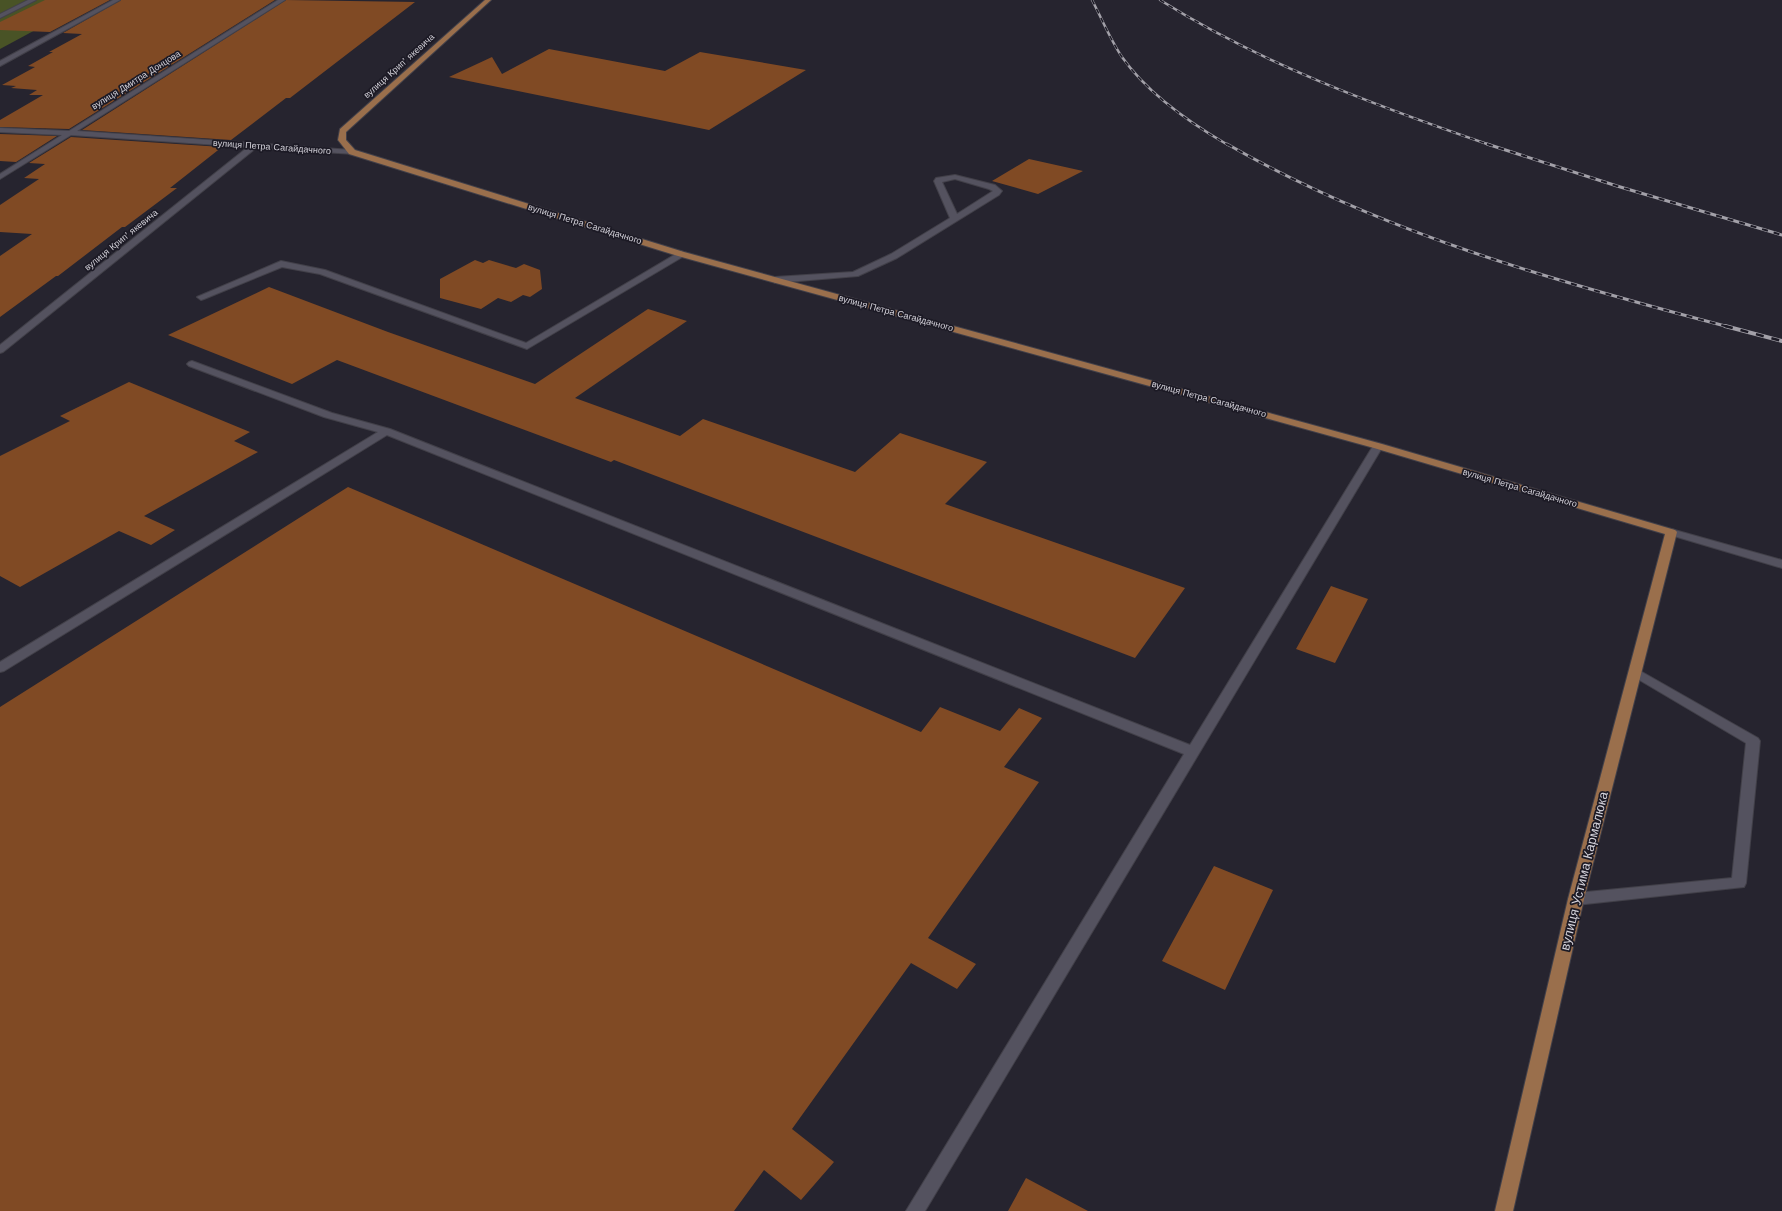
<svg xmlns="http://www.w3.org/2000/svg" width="1782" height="1211" viewBox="0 0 1782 1211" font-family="'Work Sans',sans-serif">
<rect width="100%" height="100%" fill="#26242f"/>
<path fill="#495326" d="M0 0H91L0 49Z"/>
<path fill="#804a24" d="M45 0H110L50 32 0 30V22Z
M121 0H275L69 129 0 127V120L43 95H29L37 90 11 88 16 86 2 85 35 67 28 66 53 52H49L82 34 63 33Z
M286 0 415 2 290 98H286L231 140 82 130Z
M549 49 665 71 700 52 806 70 709 130 449 77 492 57 502 74Z
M0 134 57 136 16 162 0 161Z
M71 137 222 147 170 188H177L125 227H122L58 276H56L0 317V256L32 234 0 232V205L39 179 24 178 45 164 29 163Z
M1029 159 1083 171 1038 194 992 181Z
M475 260 483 263 489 260 516 268 524 264 540 270 542 289 530 297 523 295 511 302 498 298 481 309 440 298V279Z
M269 287 388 332 535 384 648 309 687 321 575 398 680 436 703 419 855 472 900 433 987 462 945 504 1185 588 1135 658 614 460 611 462 337 360 292 384 168 335Z
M129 382 250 432 234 441 258 452 144 516 175 530 151 545 119 531 20 587 0 576V456L70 421 60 416Z
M348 487 921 732 940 707 1000 731 1019 708 1042 718 1004 767 1039 782 928 938 976 964 957 989 911 963 792 1129 834 1162 801 1200 764 1170 734 1211H0V707Z
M1331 586 1368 599 1335 663 1296 649Z
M1214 866 1273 890 1225 990 1162 961Z
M1026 1178 1088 1211H1008Z"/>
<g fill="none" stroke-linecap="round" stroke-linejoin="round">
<g stroke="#424049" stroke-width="2">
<path id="lane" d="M28 0H36L0 18V14Z
M955 175 995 185 1002 191 999 195 897 258 858 276 775 283 771 280 775 277 853 272 891 254 950 218 934 181 936 178ZM955 179 989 189 993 191 957 214 942 182Z
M681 251 685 254 684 256 527 349 320 274 282 267 204 299 201 300 197 297 281 261 325 270 526 343Z
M192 361 332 413 390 429 1190 745 1373 446 1378 443 1383 446 925 1211H906L1184 754 387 435 4 671 0 672V662L378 432 324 417 189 366 187 364 189 362Z
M1635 668 1758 738 1760 741 1746 883 1744 887 1576 905 1571 903 1568 899 1571 895 1576 893 1732 878 1746 743 1631 675 1629 672 1631 669Z"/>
</g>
<g stroke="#424049" stroke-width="2">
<path id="street" d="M113 0H120L0 66V61Z
M278 0H285L77 131 352 150H355V154L256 148 3 352 0 353V345L248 147 71 135 0 179V174L62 135 0 132V128L69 131Z"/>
</g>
<g stroke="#424049" stroke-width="2">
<path id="secondary" d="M1671 529 1782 560V568L1667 534 1665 532Z"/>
</g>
<g stroke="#424049" stroke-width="2">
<path id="primary" d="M485 0H491L346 132V140L355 150 684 252 1382 444 1675 530 1677 532 1584 899 1513 1211H1495L1568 899 1665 534 1374 448 678 256 349 154 338 140 340 129Z"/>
</g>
<use href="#lane" fill="#54525f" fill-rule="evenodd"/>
<use href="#street" fill="#54525f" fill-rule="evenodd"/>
<use href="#secondary" fill="#54525f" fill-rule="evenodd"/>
<use href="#primary" fill="#9a6f4c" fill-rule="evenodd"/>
<g stroke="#a2a0a8" stroke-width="2.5">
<path id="rail-far2" d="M1092 0C1102 19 1110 39 1122 57 1148 94 1190 123 1228 145
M1160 0C1262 64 1377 106 1490 145"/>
</g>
<g stroke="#a2a0a8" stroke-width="3">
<path id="rail-far1" d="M1227 144C1382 233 1557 282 1729 327
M1487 144 1617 186 1782 235"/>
</g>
<g stroke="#a2a0a8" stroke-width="4">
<path id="rail" d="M1725 326 1782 341"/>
</g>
<use href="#rail-far2" stroke="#1c1a25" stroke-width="1.5" stroke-dasharray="5" stroke-linecap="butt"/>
<use href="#rail-far1" stroke="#1c1a25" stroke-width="2" stroke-dasharray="6" stroke-linecap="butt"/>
<use href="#rail" stroke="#1c1a25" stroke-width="2.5" stroke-dasharray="8" stroke-linecap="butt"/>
</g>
<g text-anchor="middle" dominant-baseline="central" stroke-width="3.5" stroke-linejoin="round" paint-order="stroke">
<g font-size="9" fill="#d3d1d9" stroke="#1c1a25">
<text transform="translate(399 66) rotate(-42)">вулиця Крипʼякевича</text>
<text transform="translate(136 80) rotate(-32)">вулиця Дмитра Донцова</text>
<text transform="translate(272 147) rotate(4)">вулиця Петра Сагайдачного</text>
<text transform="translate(585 224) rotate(17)">вулиця Петра Сагайдачного</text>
<text transform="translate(121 240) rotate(-39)">вулиця Крипʼякевича</text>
<text transform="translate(896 313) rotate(15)">вулиця Петра Сагайдачного</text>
<text transform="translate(1209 399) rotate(15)">вулиця Петра Сагайдачного</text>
<text transform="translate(1520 488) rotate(16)">вулиця Петра Сагайдачного</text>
</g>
<g font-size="13" fill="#d3d1d9" stroke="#1c1a25">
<text transform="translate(1584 871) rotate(-76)">вулиця Устима Кармалюка</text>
</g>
</g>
</svg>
